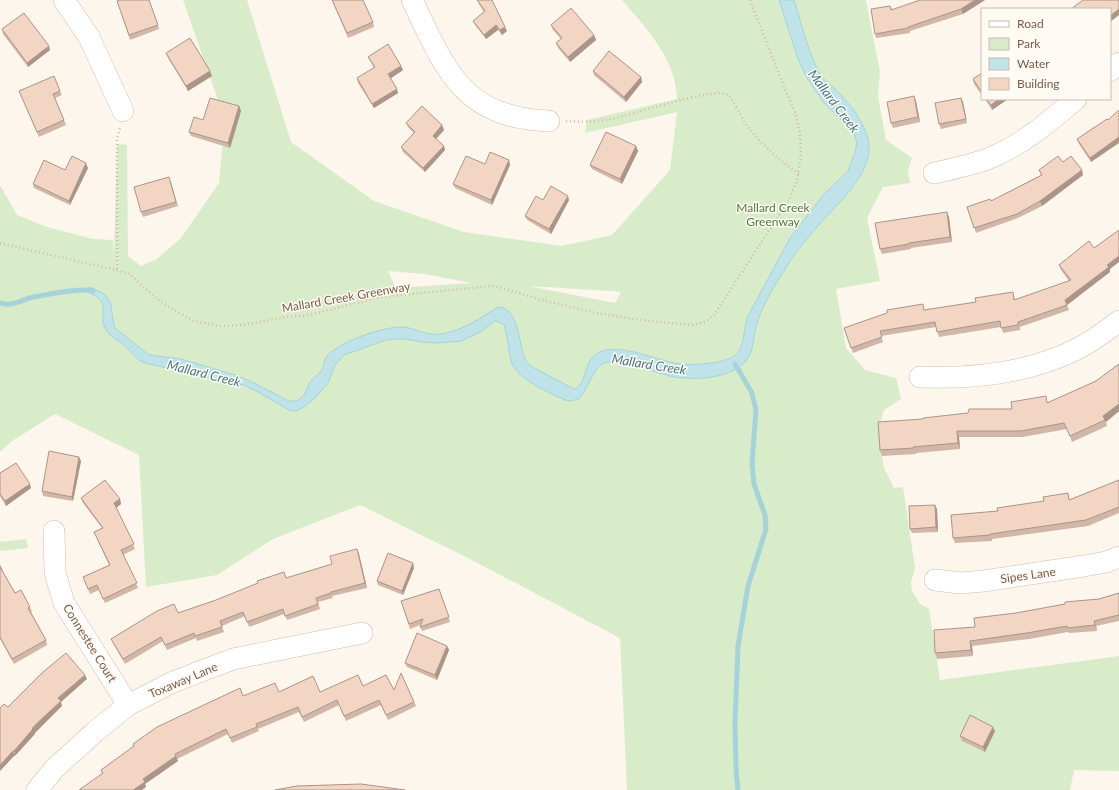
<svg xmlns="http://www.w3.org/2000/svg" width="1119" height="790" viewBox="0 0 1119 790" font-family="Lato,sans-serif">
<rect width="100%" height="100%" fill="#fdf6ec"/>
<path fill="#d8ecc9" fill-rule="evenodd" d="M183 0H247L291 142 374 201 464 232 561 246 612 235 670 170 677 112 585 133 587 120 677 99C676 59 647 29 622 0H618H866L880 72 878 96 886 140 912 158 908 170 910 183 883 187 867 218 880 281 836 289 846 348 865 370 896 378 901 399 884 410 878 431 884 468 894 488 903 487 915 568 911 582 912 591 920 604 929 609 940 680 1119 656V771L1074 770 1070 790H627L620 638 466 557 360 505 273 539 217 575 146 587 139 455 55 414 12 441 0 452V185L17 215 47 227 93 239 113 240 114 256 117 144 127 145 128 256 141 266 157 259 181 238 219 183 225 120ZM388 271 425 274 471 283 396 288ZM528 286 612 291 621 292 615 303Z
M26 539 28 548 0 551V542Z"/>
<path fill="#bfe3e8" stroke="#a5d3da" d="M779 0H794C801 21 810 61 823 78 828 84 836 89 841 95 854 109 867 126 869 145 871 176 835 206 817 227 805 241 793 255 784 271 774 286 764 303 758 320 755 328 754 336 753 344 750 364 735 372 717 376 704 379 687 379 674 377 660 374 613 357 602 364 593 370 587 390 579 399L570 401 565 400C550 393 516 379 511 361 508 349 508 337 504 325L499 322 495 321 480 332 461 341 437 343 421 342 405 339H393L386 340 344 355 335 365 328 383 315 398 304 407 296 411H291L258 392 244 385 149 364C145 363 141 362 138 359 134 356 131 351 127 348 121 341 111 338 106 330 96 314 115 303 87 292L89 287C118 297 108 305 115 328L149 355 181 359 235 375 250 381 289 401C305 402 304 392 311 381 314 377 319 374 322 370 324 365 324 360 327 356 340 341 385 326 404 327 413 328 421 333 431 334 435 335 441 334 446 333 465 329 482 317 498 307 520 308 518 344 525 359 527 363 530 365 534 368L574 389C590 384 580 354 607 350 631 347 652 359 675 363 690 366 703 364 718 362 725 360 735 358 739 351 744 344 744 326 748 316L790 238 824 194 848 171 855 152 857 142 853 132 824 103 807 78 798 59Z"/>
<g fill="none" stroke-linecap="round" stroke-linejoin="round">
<path stroke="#a5d3da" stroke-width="5" d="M0 303C13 307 21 300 33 297 46 295 81 287 93 291
M735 364 752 393 756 410 752 463 754 484 765 515 766 529 748 586 738 646 735 723 736 770 738 790"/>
<g stroke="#d1beb0" stroke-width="22">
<path id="minor" d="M64 0 89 37 123 111
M412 0C446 70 461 117 549 121
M1110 71 1119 63
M934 173C952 169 972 165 990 158 1022 145 1050 121 1076 99
M920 377C972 379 1028 373 1075 350 1091 342 1105 332 1119 321
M54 531 55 573 64 603 128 705
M935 580 960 583 984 581 1084 566 1106 562 1119 557
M37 790 54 769 96 731 128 705 173 682 233 659 362 633"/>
</g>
<path stroke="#d9b8a5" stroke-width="2.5" stroke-dasharray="1 3" stroke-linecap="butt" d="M566 121C579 122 593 122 606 120 627 117 713 86 728 95 733 98 742 120 747 126 762 145 779 160 799 174
M0 243 128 273 157 299 179 313 194 321 219 326 243 325 286 317 309 315 380 297 492 286 498 287 542 300 596 313 640 320 693 325 705 322 714 315 789 200 797 180 801 155 800 134 795 112 786 92 750 0
M117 269V139L120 128"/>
<use href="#minor" stroke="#fff" stroke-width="21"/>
</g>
<path fill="#d1b7a8" d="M149 0 159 29 130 40 117 1Z
M332 0 373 22 374 27 348 38Z
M477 0 507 31 502 35 498 30 486 39 475 25 473 21 484 12 479 4Z
M985 0 963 14 910 31V33L876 38 875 34 890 6 892 9Z
M551 25 594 35 596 40 570 62 558 48 556 43 561 39 553 30Z
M2 29 50 50 28 67 3 34Z
M166 53 212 76 188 91 168 58Z
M368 57 401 66 403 70 390 78 398 93 374 108 358 83 357 78 374 68 370 61Z
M593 71 641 77 642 82 626 102 594 75Z
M982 73V95L974 84 973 79Z
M19 91H60L62 95 55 98 66 125 39 137Z
M961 98 963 102 967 123 941 129 939 124Z
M985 99H1008L992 110Z
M916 101 920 122 893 128 891 123Z
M239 106 241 111 230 148 191 136 189 132Z
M1107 119 1091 162 1079 144 1077 139Z
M406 123 442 125 444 130 436 139 445 150 425 172 403 152 401 147 414 133 408 127Z
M636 146 638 151 622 184 592 169 590 165Z
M1063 162 1082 170 1083 175 1042 206 1018 218 976 233 967 207 991 201 1041 175 1039 170Z
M485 164 510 165 492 205 455 188 453 184Z
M88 168 70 205 34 188 33 184 65 170Z
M171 182 178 206 143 217 141 212Z
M543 200H569L551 234 527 220 525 216Z
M949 217 952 242 911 248V249L882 254 880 249Z
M1059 265 1110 269V272L1067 305 1069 310 1020 327V330L1003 333 1001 327 939 337 936 327 881 336 883 342 853 353 844 328 925 309V310L976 302 1013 292 1015 300 1069 281 1061 270Z
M1119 364V411L1106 422 1107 426 1072 442 1067 429 1023 437H959L960 449 916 453V454L882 456 880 450 923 419 1012 409 1048 403 1096 381Z
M81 461 73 501 43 496 42 491Z
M0 473 31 488 6 506 0 496Z
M1119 480V513L1088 526 992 539V541L955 543 953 538 998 511 1071 499Z
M81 498 120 499 121 504 116 508 135 549 123 555 138 588 105 603 99 590 90 594 83 577 109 565 94 532 102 528 83 503Z
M937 509 938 532 912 533 910 529Z
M357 549 359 554 367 588 332 596 333 598 318 602 320 609 287 620 284 614 249 627 245 616 222 626 224 632 197 641 196 638 167 650 163 641 125 664 113 643 111 639 178 613 332 564Z
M0 564 3 570H2L15 593 30 607 32 612H31L46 640 47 645 14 664 0 639Z
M414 568 403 595 378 585 377 581Z
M439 589 450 622 422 631 420 627V625L410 629 401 601Z
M1119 593V621L1096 626 1097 631 1069 633 1068 632 1029 639 972 646 973 656 937 659 935 653 975 627 1016 613 1099 599Z
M447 646 449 650 437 680 407 667 405 663Z
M363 686 394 690 414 702 416 706 388 720 381 705 346 721 339 705 304 722 299 712 258 729 259 731 232 743 228 734 177 759 178 761 145 784 146 787 102 774 101 770 134 747 133 744 243 696 279 692H320Z
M995 731 985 752 962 741 960 736Z"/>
<path fill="#aa9588" d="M975 0H985L963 14 961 9Z
M1119 9V15L1110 22V16Z
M496 25 498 30 486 39 484 35Z
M505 27 507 31 502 35 500 30Z
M594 35 596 40 570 62 568 57Z
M49 46 50 50 28 67 27 63Z
M401 66 403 70 390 79 388 74Z
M210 71 212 76 188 91 186 86Z
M641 77 642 82 626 102 624 97Z
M397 89 398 93 374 108 372 104Z
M914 96 916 101 920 122 918 117Z
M961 98 963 102 967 123 966 119Z
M999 99H1008L992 110 991 105Z
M239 106 241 111 230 148 228 143Z
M442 125 444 130 435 140 433 136Z
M1119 137V143L1091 162 1090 158Z
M444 146 445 150 425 172 423 168Z
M636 146 638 151 622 184 620 179Z
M509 160 510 165 492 205 491 200Z
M86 163 88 168 70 205 69 201Z
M1082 170 1083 175 1042 206 1040 201Z
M568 196 569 200 551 234 549 229Z
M947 212 949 217 952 242 950 237Z
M1119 256V262L1110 269V272L1067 305 1065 300 1107 265Z
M1119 404V411L1106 422 1103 416Z
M957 431 959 437 960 449 958 443Z
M79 457 81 461 73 501 72 497Z
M30 484 31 488 6 506 5 501Z
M120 499 121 504 116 508 114 503Z
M935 505 937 509 938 532 936 527Z
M357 549 359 554 367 588 365 583Z
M413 563 414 568 403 595 402 591Z
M1094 621 1096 626 1097 631 1095 625Z
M970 641 972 646 973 656 971 650Z
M447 646 449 650 437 680 435 675Z
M85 675 87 679 61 702 62 706 35 733V734L15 756 14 751 58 698Z
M993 727 995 731 985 752 983 747Z
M13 751 15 755 0 771V765Z
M176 756 178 761 145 784 146 787 142 790H133L143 779Z"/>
<path fill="#f3d5c3" stroke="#aa9588" d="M120 0H149L158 25 129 35 117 1Z
M332 0H363L373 22 347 33Z
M477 0H492L505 27 500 30 496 25 484 35 473 21 485 11Z
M920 0H975L961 9 908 27V28L875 34 871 9 890 6 891 10Z
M1083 0H1118L1119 2V9L1110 16V9H1071Z
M571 8 594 35 568 57 556 43 562 38 551 25Z
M24 13 49 46 27 63 2 29Z
M190 38 210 71 186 86 166 53Z
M388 44 401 66 388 74 397 89 372 104 357 78 375 67 368 57Z
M609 51 641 77 624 97 593 71Z
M982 73V93L973 79Z
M54 76 60 91 53 94 64 120 37 132 19 91Z
M914 96 918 117 891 123 887 102Z
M210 98 239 106 228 143 189 132 194 117 203 120Z
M961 98 966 119 939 124 935 103Z
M986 99H999L991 105Z
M422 106 442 125 433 136 444 146 423 168 401 147 415 132 406 123Z
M1119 110V137L1090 158 1077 139 1107 119 1108 120Z
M606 132 636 146 620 179 590 165Z
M490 152 509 160 491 200 453 184 466 156 485 164Z
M72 156 86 163 69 201 33 184 44 160 65 170Z
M1058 156 1063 162 1071 156 1082 170 1040 201 1017 214 974 228 967 207 990 199 991 201 1042 175 1039 170Z
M169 177 176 202 141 212 134 187Z
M551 186 568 196 549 229 525 216 536 196 543 200Z
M947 212 950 237 909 243V244L880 249 875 223Z
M1119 230V256L1107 265 1109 267 1065 300 1067 305 1018 322V325L1001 328 1000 321 937 332 935 322 880 331 882 337 851 348 844 328 887 313V310L923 304 924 310 976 302 975 298 1013 292 1014 300 1071 280 1059 265 1089 241 1094 248Z
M1119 364V404L1103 416 1105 420 1070 436 1064 423 1021 431H957L958 443 913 447 914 448 880 450 878 422 923 419V418L968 413 969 409H1012L1011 402 1046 396 1047 403 1096 381Z
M49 451 79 457 72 497 42 491Z
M16 463 30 484 5 501 0 494V473Z
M105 480 120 499 114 503 134 544 121 550 137 583 103 599 97 585 88 589 83 577 110 565 94 532 103 528 81 498Z
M1119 480V507L1086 520 990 534V535L953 538 951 515 998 511 997 508 1044 501 1043 497 1068 493 1069 500Z
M935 505 936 527 910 529 909 506Z
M357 549 365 583 331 592V593L316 598 318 604 285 616 283 609 247 622 243 612 220 621 222 627 195 636 194 633 165 645 161 637 123 659 111 639 157 611 174 604 178 613 216 600 258 583 257 581 284 572 286 578 332 564 330 556Z
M388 553 413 563 402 591 377 581Z
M0 567 15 593 21 590 30 607 28 608 46 640 12 659 0 637Z
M439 589 449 617 420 627 423 619 409 624 401 601Z
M1119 593V615L1094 621 1095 625 1067 628V626L1027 633 970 641 971 650 935 653 934 630 975 627 974 618 1016 613 1065 604V602L1099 599Z
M417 633 447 646 435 675 405 663Z
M66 653 85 675 58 698 61 701 32 728 33 729 14 751H13L0 765V708L4 704 8 707 43 672Z
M401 673 414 702 386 715 379 700 344 716 337 700 302 717 298 707 256 724 257 727 230 738 226 729 175 754 176 756 143 779 145 782 133 790H79L103 773 101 770 134 746 133 744 157 727 240 688 243 696 275 683 279 692 313 676 320 692 358 675 363 686 386 675 394 690Z
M970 715 993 727 983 747 960 736Z
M361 784 405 790H275L297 786Z"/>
<g text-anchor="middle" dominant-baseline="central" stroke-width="3" stroke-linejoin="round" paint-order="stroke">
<g font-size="12" fill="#537a41" stroke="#fffaf3">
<text x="773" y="207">Mallard Creek<tspan x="773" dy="14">Greenway</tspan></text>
</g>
<g font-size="12" fill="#7a5c4d" stroke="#fffaf3">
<text transform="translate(346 297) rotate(-10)">Mallard Creek Greenway</text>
<text transform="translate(1028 575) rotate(-8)">Sipes Lane</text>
<text transform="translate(90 643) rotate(58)">Connestee Court</text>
<text transform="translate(183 680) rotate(-23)">Toxaway Lane</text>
</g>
<g font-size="13" font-style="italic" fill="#437c86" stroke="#fffaf3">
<text transform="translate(834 101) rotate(53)">Mallard Creek</text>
<text transform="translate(649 364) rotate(9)">Mallard Creek</text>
<text transform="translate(204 373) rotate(14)">Mallard Creek</text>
</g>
</g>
<rect x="981" y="8" width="130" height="92" fill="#fffaf3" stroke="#cabbb1"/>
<rect x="989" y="21" width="20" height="6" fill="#ffffff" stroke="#cabbb1"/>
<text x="1017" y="28" font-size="12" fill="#7a5c4d">Road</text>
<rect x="989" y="38" width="20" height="12" fill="#d8ecc9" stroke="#cabbb1"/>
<text x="1017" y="48" font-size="12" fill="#7a5c4d">Park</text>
<rect x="989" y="58" width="20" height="12" fill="#bfe3e8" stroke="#cabbb1"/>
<text x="1017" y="68" font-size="12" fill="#7a5c4d">Water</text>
<rect x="989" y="78" width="20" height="12" fill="#f3d5c3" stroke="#cabbb1"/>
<text x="1017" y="88" font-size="12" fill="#7a5c4d">Building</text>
</svg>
